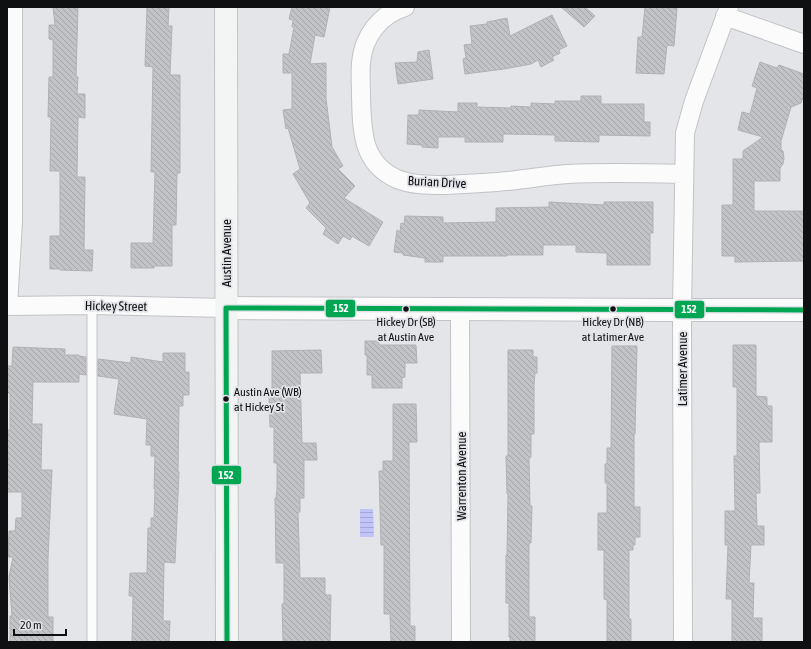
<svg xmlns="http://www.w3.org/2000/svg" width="811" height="649" viewBox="0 0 811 649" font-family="'Asap Condensed',sans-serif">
<defs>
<pattern id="water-rules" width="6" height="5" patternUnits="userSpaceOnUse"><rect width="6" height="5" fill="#c1c4f7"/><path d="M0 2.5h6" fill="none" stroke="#a5a7d3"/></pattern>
<pattern id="building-back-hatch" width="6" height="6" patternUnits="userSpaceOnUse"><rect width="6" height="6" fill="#c2c3c6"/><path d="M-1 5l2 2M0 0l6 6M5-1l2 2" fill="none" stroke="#a6a6a9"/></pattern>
</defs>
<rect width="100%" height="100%" fill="#e4e5e9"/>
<path fill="url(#water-rules)" d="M360 509H373L374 537H360Z"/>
<path fill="url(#building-back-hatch)" stroke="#b1b1b4" d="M53 7H78L76 77H78L77 94H85V118L78 117 77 177H85L84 250H93L92 271 60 270V269H50V236H60V171H50L51 117H48L49 77H53V40L49 39V25H55Z
M147 7H169L168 26H172L170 75H180V173H177L176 225H172V266H154V268H131V243H153L155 172H151L153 67 145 66Z
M292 7H330L324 37 315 35 310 64 326 63V98L332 147 343 166 338 169 355 186 344 198 383 222 369 246 352 236 350 240 343 236 338 244 323 234 326 228 306 208 310 203 293 174 300 169 288 128 286 129 283 110 292 109V73H283V54H289L294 27H292L293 20 289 19Z
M561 7H585L595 16 584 27Z
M645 7 677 8 674 46 667 45 664 74 636 73 638 37H642Z
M552 15 567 46 559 50 560 53 552 57 554 60 541 67 538 60 531 64 504 69 465 74 463 59 466 58 464 45 472 44 470 26 487 24V22L507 18 510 36Z
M429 50 433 79 398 84 395 63 417 62 418 52Z
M760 62 777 68 779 65 804 74V94L801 103 791 107 781 141V150L783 151 784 159 783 164 780 168V181H754V211H804V261L735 262V256H722V205H733V159H743V151L763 137 738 130 742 112 750 114 757 88 752 86Z
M581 96H601V104H644V122H650V136L599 135V142L555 141V135L503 134V142H465V137H438V148L422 147V145L407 144 408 115H419V110L458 112V103H477V107L511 108V106L531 107V103L555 104V101H581Z
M549 202 604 205V202H653V233H650V265H607V253L576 252V245H543V255H507V256H443V262H425V258L403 255V253L394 252 397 230 400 232 401 223 404 224 405 216 443 217V223L496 222V208L549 207Z
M365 341H379V345H416L417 363H405V377L402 378V388H372V375H367V355H365Z
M733 345H756V396L767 397V406H772V442H759L760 493H756L757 526H764V545H751L749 583H754L753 618H762V642H732V599H726L728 545H725V511H735L734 456H737V387H733Z
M612 346H637L635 434H634V507H640V537H635V545H633V550H629V619H631V642H607V600L604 599V550H598V513H607V483H605V464H607V448H611Z
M13 347 65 349V355H79V356L86 357V375L79 374V382H33L32 424H42L41 470H52L48 559V617H53V642H10V616H12L9 577 13 557H8L9 531H15L16 518H22V492H7V430H10V393H7V366H12Z
M321 350 322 373H300L302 443H316L317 460H304V498H300V512H298L300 578H325V595H331L330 642H283L282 604H284V563H276L275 498H276L277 489V463H274V427H270L269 397H272V351Z
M508 350H533V357H537V373H535L534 385V434H531V457L529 458 530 506H532L531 543H529V617H535V642H510V637H509V603H506V555H507L508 494H507L506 456H508Z
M163 353H185V372H189V395H183V406H179L178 472H179L175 563 164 562 163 621H170L169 642H132L133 596H129L130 573H147L148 528H151V518H154L155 489H154L155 456H151V445H146L147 419 114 414 119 379 98 376V359L131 363V357L163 362Z
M393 404H416L417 442H409L410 626H415V642H391L390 614H384V545H381L379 471H383V461H393Z"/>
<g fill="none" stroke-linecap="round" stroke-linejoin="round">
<g stroke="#c2c3c6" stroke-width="11">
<path id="service" d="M92 642V305"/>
</g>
<g stroke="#c2c3c6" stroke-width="20">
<path id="minor" d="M405 7C380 14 363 37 361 63 360 74 361 85 361 96 362 129 361 163 397 179 411 185 429 185 445 185 469 184 493 183 517 180 534 178 551 175 568 174 607 172 645 173 684 174
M725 16 804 44
M7 306 92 305 226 308
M8 306 13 222V7
M460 310 461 642
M683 642 682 310 685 133 694 101 729 7"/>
</g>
<g stroke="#c2c3c6" stroke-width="24">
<path id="tertiary" d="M226 308 664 310H804"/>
</g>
<g stroke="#c2c3c6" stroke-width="24">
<path id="secondary" d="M226 7 227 642"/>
</g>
<use href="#service" stroke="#fbfbfc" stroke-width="9"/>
<use href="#minor" stroke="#fbfbfc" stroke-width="18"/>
<use href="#tertiary" stroke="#fbfbfc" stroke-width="22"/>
<use href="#secondary" stroke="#f2f5f4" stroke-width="22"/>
<g stroke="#e3e4ea" stroke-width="8">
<path id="bus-1" d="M226 308 804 310
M226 308 227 642"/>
</g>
<use href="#bus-1" stroke="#00a651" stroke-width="5"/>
</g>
<g fill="#0f1012" stroke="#e3e4ea" stroke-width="1.5">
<circle cx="406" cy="309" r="3.5"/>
<circle cx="613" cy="309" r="3.5"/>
<circle cx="226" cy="399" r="3.5"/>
</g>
<g text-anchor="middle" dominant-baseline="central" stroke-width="3.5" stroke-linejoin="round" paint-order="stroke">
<g font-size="12" fill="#0f1012" stroke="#e3e4ea">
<text x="406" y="322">Hickey Dr (SB)<tspan x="406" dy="15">at Austin Ave</tspan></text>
<text x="613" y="322">Hickey Dr (NB)<tspan x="613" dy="15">at Latimer Ave</tspan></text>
<text x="234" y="392" text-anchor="start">Austin Ave (WB)<tspan x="234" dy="15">at Hickey St</tspan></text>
</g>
<g font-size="13" fill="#0f1012" stroke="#e3e4ea">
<text transform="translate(437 182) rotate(3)">Burian Drive</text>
<text transform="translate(226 253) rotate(-90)">Austin Avenue</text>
<text transform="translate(116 306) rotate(1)">Hickey Street</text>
<text transform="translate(682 369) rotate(-90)">Latimer Avenue</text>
<text transform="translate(461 476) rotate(-90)">Warrenton Avenue</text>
</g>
</g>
<g stroke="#e3e4ea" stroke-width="1.5">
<rect x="325" y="299" width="31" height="19" rx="4" fill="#00a651"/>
<rect x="674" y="300" width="31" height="19" rx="4" fill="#00a651"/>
<rect x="211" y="465" width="31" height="20" rx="4" fill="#00a651"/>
</g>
<g font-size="11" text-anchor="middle" font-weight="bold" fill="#fff">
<text x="341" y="312">152</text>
<text x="689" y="313">152</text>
<text x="226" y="479">152</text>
</g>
<rect width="811" height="649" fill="none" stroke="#0f1012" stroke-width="16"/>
<path d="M14 629v6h52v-6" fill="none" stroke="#0f1012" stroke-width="2"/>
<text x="20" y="629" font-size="12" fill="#0f1012" stroke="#e3e4ea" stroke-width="3" paint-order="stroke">20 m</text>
</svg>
